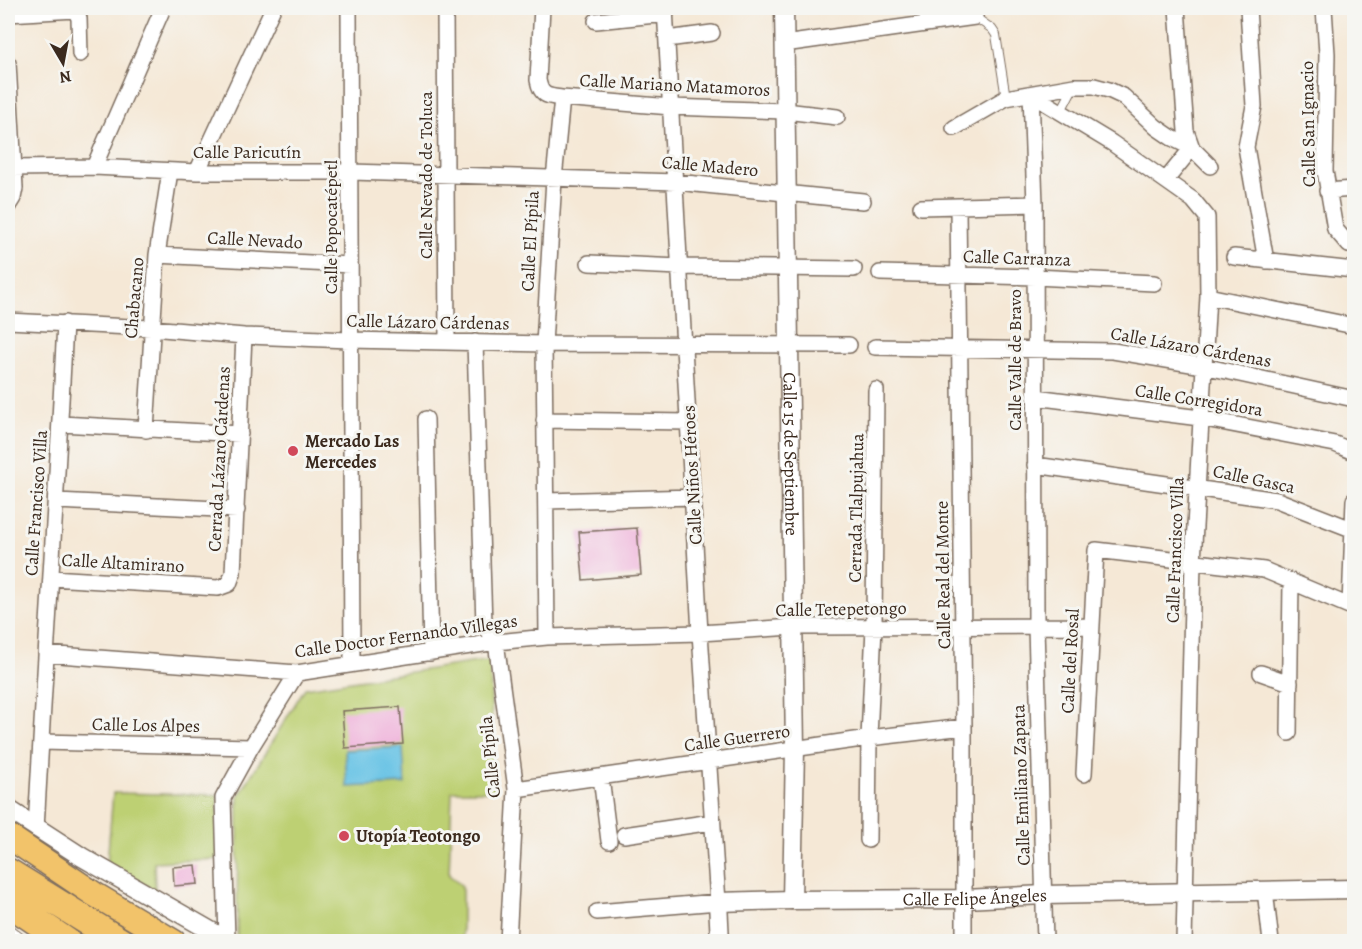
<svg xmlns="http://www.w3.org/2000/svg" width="1362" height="949" viewBox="0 0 1362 949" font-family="Alegreya,serif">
<rect width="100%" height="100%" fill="#f6f6f2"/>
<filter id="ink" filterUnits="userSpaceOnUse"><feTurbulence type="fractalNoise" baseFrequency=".0167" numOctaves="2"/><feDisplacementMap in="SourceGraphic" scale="12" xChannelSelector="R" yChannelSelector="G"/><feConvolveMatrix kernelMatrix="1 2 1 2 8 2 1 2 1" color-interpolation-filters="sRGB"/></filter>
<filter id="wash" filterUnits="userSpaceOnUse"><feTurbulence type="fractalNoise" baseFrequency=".008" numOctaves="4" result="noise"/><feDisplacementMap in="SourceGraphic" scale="24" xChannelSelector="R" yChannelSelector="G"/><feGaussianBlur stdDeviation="1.35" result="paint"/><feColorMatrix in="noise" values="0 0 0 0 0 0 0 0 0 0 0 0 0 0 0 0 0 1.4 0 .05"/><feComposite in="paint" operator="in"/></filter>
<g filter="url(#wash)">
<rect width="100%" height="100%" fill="#f5e8d6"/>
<path fill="#bdd073" stroke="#7c7d48" stroke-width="1.5" d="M490 660 494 791H452L449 875 462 886V941L245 942 237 938 238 797 305 688Z
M113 793 218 795 219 859 154 862 155 891 107 864Z"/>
<path fill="#67c3e5" stroke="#517682" stroke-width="1.5" d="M403 747 405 784 347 787 345 750Z"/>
<g id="blocks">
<path fill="#eea4d6" d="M637 528 641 575 583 580 579 532Z
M400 707 403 744 345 748 342 711Z
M196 865 198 884 174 886 173 867Z"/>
</g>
</g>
<g filter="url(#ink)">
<use href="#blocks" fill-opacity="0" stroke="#7c6c5e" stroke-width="1.5"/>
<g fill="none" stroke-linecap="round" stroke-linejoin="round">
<g stroke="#7c6c5e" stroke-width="10">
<path id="service" d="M975 17 992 29 996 35 1006 98
M1060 113 1073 88
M8 928 26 942
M8 936 15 942"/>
</g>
<g stroke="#7c6c5e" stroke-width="18">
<path id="minor" d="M349 8 352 663
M445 8 447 342
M542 8 538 80C541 96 547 96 562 98L554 179 544 344 547 637
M1177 8 1186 131 1192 148
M1248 8 1254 106 1246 147 1266 261
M1324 8 1327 54 1325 171 1335 229 1349 245H1354
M8 14 75 10 79 18 80 54
M596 21 666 14
M667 39 712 33
M784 44 975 17
M8 63 15 188 13 198 8 206
M1031 94 1112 143 1193 200 1207 217 1208 296 1193 562 1184 942
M1031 94 1035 204 1036 627 1045 942
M562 98 671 107 785 111 837 117
M954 128 1006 98 1074 86H1094L1109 90 1124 97 1156 127 1172 138 1192 148 1210 166
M94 167 163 8
M12 168 94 167 197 172H351L676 182 863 201
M197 172 273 8
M1166 180 1192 148
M1327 191 1354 189
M921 207 1035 204
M958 207 964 727V942
M157 255 350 265
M1234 257 1354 270
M589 263 680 267 854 269
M880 273 1035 277 1154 283
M1208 296 1354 326
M8 321 151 328 244 336 349 340 544 344 849 345
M475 342 484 624 496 642 516 789 508 942
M875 347 1113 351 1203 366 1354 399
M1035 397 1200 418 1335 444 1354 452
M426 419 431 653
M544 420 689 422
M61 424 240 434
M146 430 157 255 170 171
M1035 465 1277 500 1354 530
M57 501 237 510
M546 501 694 497
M51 578 218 588 229 584 233 573 244 336
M1350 606 1354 500
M46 654 297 673 496 642 547 637 700 633 793 627 1091 626
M1261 673 1290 683
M1289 733 1291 581
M41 742 251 747
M1084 774 1096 550 1264 570 1354 608
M601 777 609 841
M516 789 869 738 964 727
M36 829C45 661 57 492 65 323
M624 835 712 822
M868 840 869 738 874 627 876 390
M1265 890 1271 942
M597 912 718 902 700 633 665 8
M227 940 223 798 251 747 297 673"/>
</g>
<g stroke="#7c6c5e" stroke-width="21">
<g id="tertiary">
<path id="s1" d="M784 8 795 749 792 900"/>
<path d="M8 809 82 857 230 942"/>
<path id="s2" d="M720 942 718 902 792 900 965 899 1044 895 1354 889"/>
</g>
</g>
<g stroke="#7c6c5e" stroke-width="27">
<path id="trunk" d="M8 836 94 894 174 942"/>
</g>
<g stroke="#7c6c5e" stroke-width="30">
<path id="motorway" d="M8 872 121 942
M8 902 67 942"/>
</g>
<use href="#service" stroke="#fff" stroke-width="8"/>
<use href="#minor" stroke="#fff" stroke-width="15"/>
<use href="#tertiary" stroke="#fff" stroke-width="18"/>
<use href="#trunk" stroke="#f2c36a" stroke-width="24"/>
<use href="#motorway" stroke="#f2c36a" stroke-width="27"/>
</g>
</g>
<g fill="#d1495b" stroke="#f6f6f2" stroke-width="2">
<circle cx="293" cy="451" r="6"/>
<circle cx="344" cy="836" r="6"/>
</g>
<g text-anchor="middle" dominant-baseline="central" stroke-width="6" stroke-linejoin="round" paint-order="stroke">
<g font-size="18" fill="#3b2a1e" stroke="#f6f6f2">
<text transform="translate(675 85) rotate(3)">Calle Mariano Matamoros</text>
<text transform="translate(1308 124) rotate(-91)">Calle San Ignacio</text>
<text x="247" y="152">Calle Paricutín</text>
<text transform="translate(710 166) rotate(5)">Calle Madero</text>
<text transform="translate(426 175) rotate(-90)">Calle Nevado de Toluca</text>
<text transform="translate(331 227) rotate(-90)">Calle Popocatépetl</text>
<text transform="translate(255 240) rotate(3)">Calle Nevado</text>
<text transform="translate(530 241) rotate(-87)">Calle El Pípila</text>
<text transform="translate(1017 258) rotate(2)">Calle Carranza</text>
<text transform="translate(134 298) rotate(-85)">Chabacano</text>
<text transform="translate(428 322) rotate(1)">Calle Lázaro Cárdenas</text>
<text transform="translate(1191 347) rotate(10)">Calle Lázaro Cárdenas</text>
<text transform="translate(1015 360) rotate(-90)">Calle Valle de Bravo</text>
<text transform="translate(1199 400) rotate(9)">Calle Corregidora</text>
<text stroke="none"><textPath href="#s1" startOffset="446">Calle 15 de Septiembre</textPath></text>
<text transform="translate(219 459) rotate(-87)">Cerrada Lázaro Cárdenas</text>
<text transform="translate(692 475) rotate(-93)">Calle Niños Héroes</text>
<text transform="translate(1254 479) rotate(12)">Calle Gasca</text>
<text transform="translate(36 503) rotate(-86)">Calle Francisco Villa</text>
<text transform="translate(856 508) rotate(-89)">Cerrada Tlalpujahua</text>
<text transform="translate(1175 550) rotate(-88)">Calle Francisco Villa</text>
<text transform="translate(123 563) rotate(3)">Calle Altamirano</text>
<text transform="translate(943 575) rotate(-91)">Calle Real del Monte</text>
<text transform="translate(841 609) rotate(-1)">Calle Tetepetongo</text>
<text transform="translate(406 636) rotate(-8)">Calle Doctor Fernando Villegas</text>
<text transform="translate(1070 661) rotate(-87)">Calle del Rosal</text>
<text transform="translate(146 725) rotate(1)">Calle Los Alpes</text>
<text transform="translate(737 738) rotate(-8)">Calle Guerrero</text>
<text transform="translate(490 757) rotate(-96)">Calle Pípila</text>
<text transform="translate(1021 785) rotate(-92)">Calle Emiliano Zapata</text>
<text stroke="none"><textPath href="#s2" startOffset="297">Calle Felipe Ángeles</textPath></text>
</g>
<g font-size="18" font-weight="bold" fill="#3b2a1e" stroke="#f6f6f2" text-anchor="start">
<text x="305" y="441">Mercado Las<tspan x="305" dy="21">Mercedes</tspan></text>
<text x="356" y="836">Utopía Teotongo</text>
</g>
</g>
<rect width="1362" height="949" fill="none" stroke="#f6f6f2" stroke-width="30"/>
<g transform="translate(63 63) rotate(170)" stroke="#f6f6f2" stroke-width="4.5" paint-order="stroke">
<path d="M0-4.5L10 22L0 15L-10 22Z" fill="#3b2a1e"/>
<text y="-9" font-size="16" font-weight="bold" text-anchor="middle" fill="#3b2a1e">N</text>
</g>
</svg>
